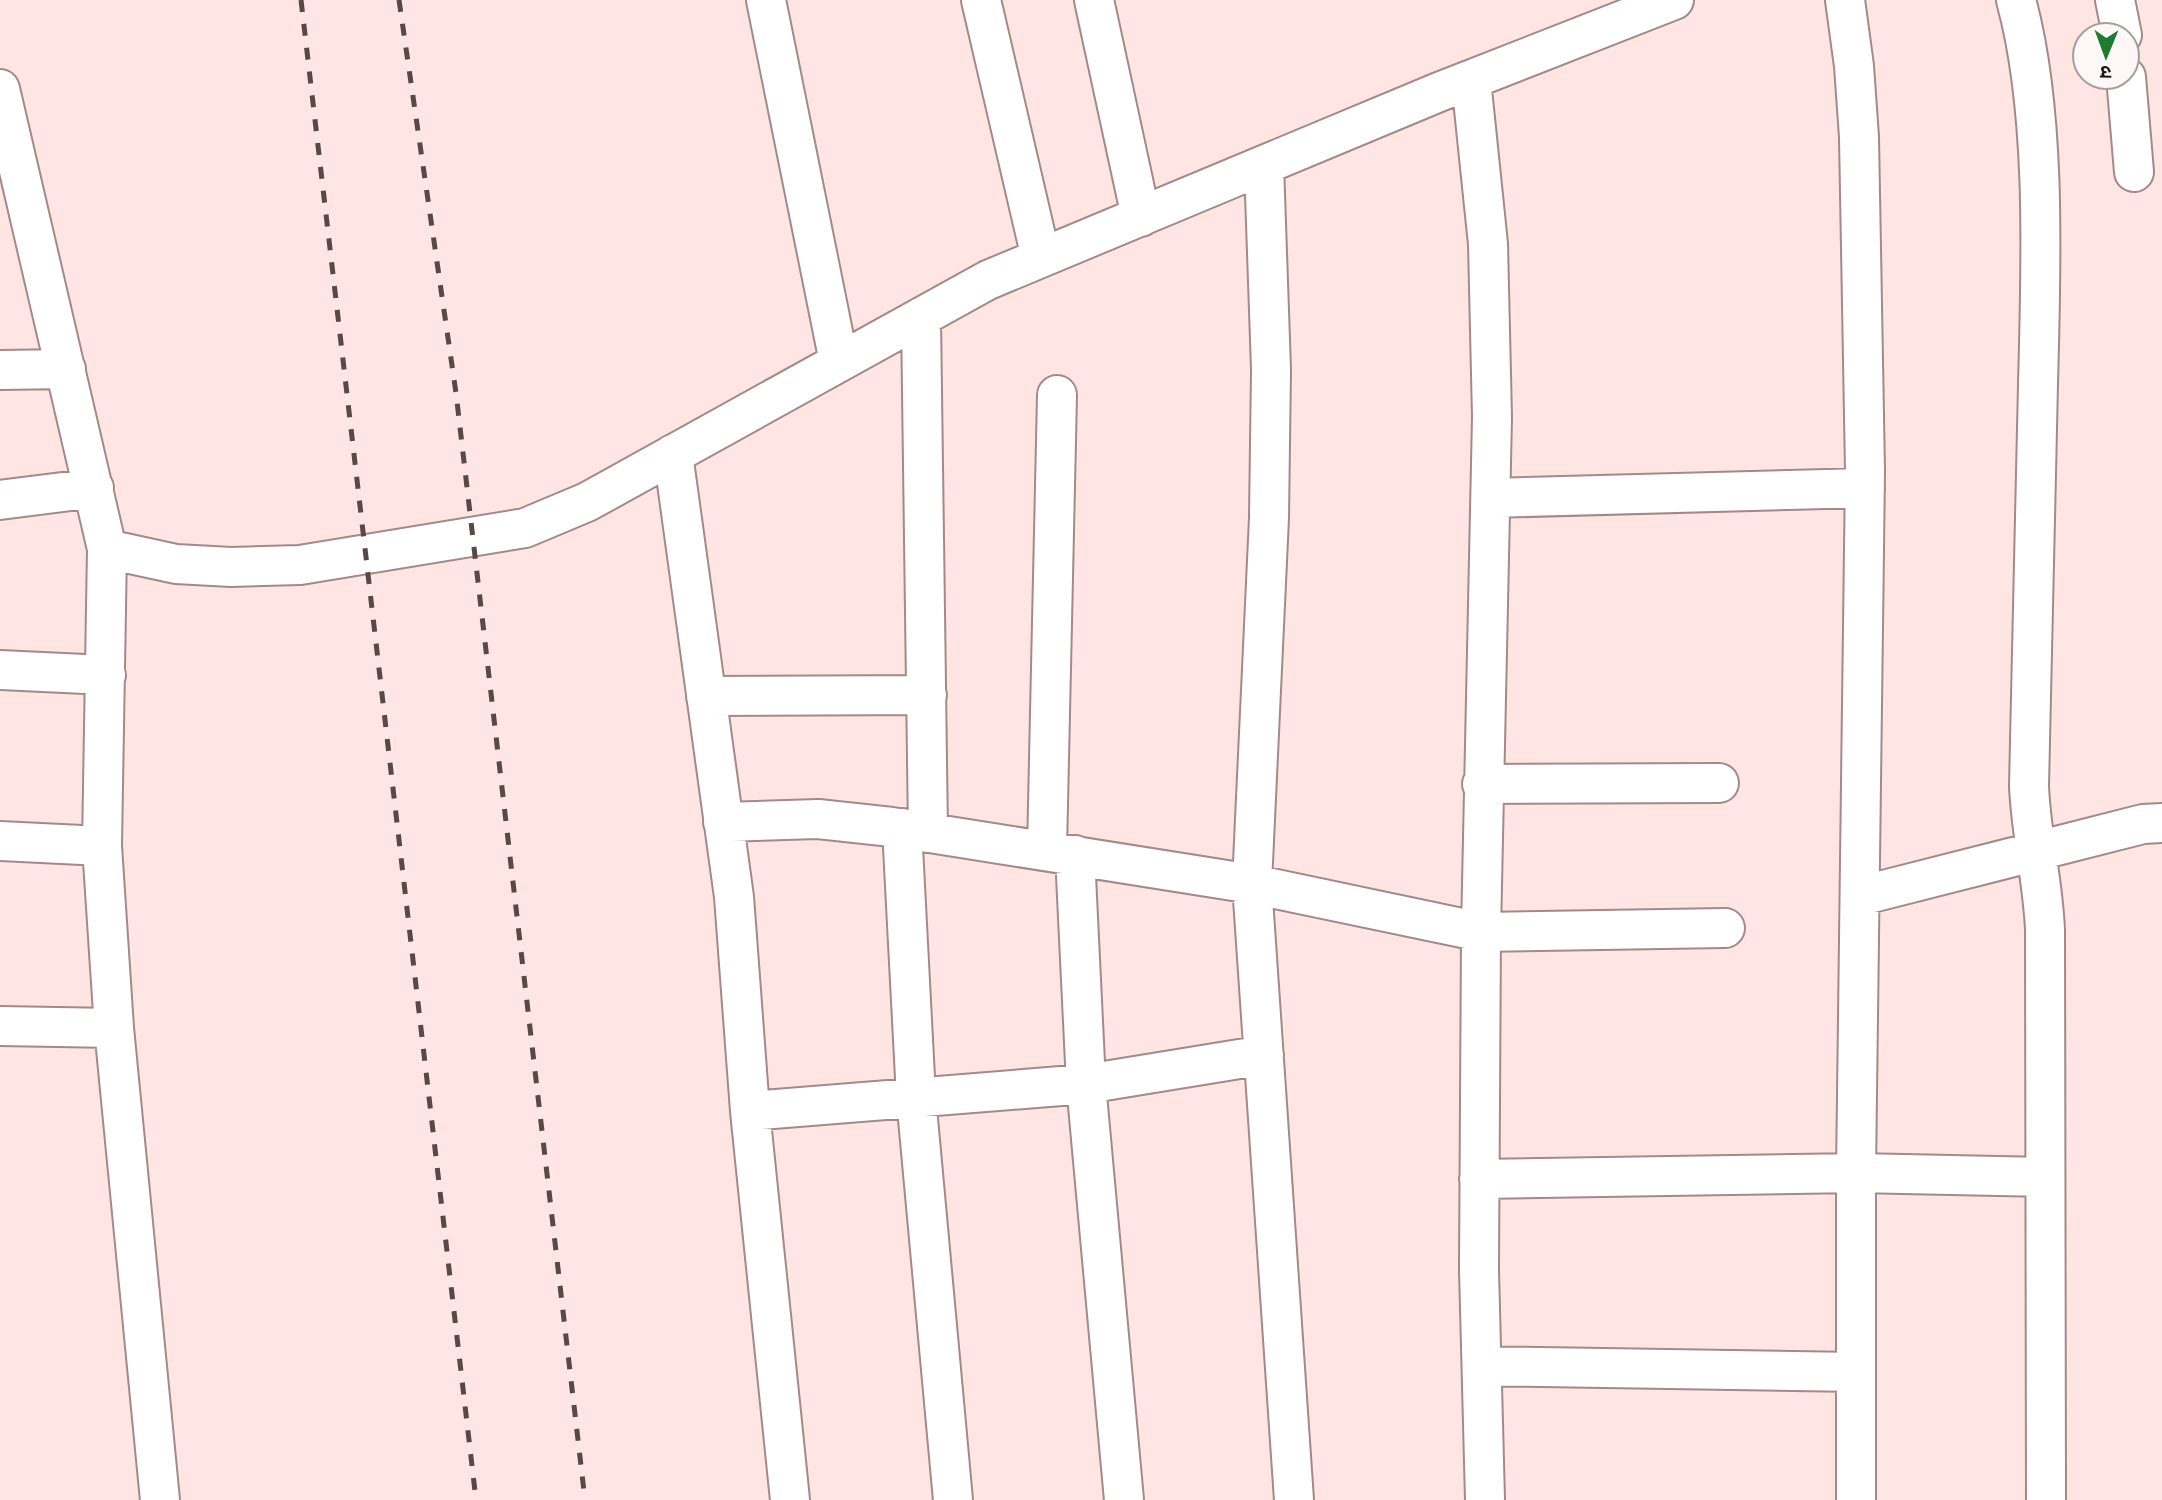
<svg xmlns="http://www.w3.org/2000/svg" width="2162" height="1500" viewBox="0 0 2162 1500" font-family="'Roboto Condensed','Noto Sans Devanagari',sans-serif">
<rect width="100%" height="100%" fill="#ffe5e3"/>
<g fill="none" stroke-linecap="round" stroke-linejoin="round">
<g stroke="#a28a89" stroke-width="42">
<path id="minor" d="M766 0 839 362
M981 0 1041 258
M1094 0 1141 217
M1845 0 1854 66 1859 137 1865 471 1856 1173V1500
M2016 0C2047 113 2041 266 2038 384 2035 518 2032 652 2029 786 2031 835 2043 881 2045 930L2046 1500
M2115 0 2122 35
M2126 77 2134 172
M1471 80 1488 244 1492 417 1481 932 1479 1270 1485 1500
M0 89 107 549 176 564 231 567 300 565 525 528 587 502 988 280 1439 92 1674 0
M1264 165 1271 369 1269 518 1252 884 1294 1500
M921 317 928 833
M0 370 66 369
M673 454 734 897 750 1111 790 1500
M1491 498 1865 488
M0 500 94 488
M0 670 106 675
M706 696 927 695
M1482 784 1719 783
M723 822 818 819 892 827 1252 884 1481 932 1725 928
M902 828 916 1097 953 1500
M0 841 102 846
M1047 850 1057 395
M1075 855 1086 1084 1124 1500
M1860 896 2143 824 2162 823
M0 1026 114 1028 102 846 107 549
M114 1028 160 1500
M750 1111 1086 1084 1264 1055
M1479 1179 1856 1173 2045 1177
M1482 1366 1856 1372"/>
</g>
<use href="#minor" stroke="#fff" stroke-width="38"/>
<path stroke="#564948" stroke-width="5" stroke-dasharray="12 12" stroke-linecap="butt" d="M301 0 476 1500
M399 0 456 393 585 1500"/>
</g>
<g transform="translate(2106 56) rotate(181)"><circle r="33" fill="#fdf8f7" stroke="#a39d9c" stroke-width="2"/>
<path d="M0-5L12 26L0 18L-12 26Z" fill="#1e7c2d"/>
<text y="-10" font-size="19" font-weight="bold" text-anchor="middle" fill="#1c1413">उ</text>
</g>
</svg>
